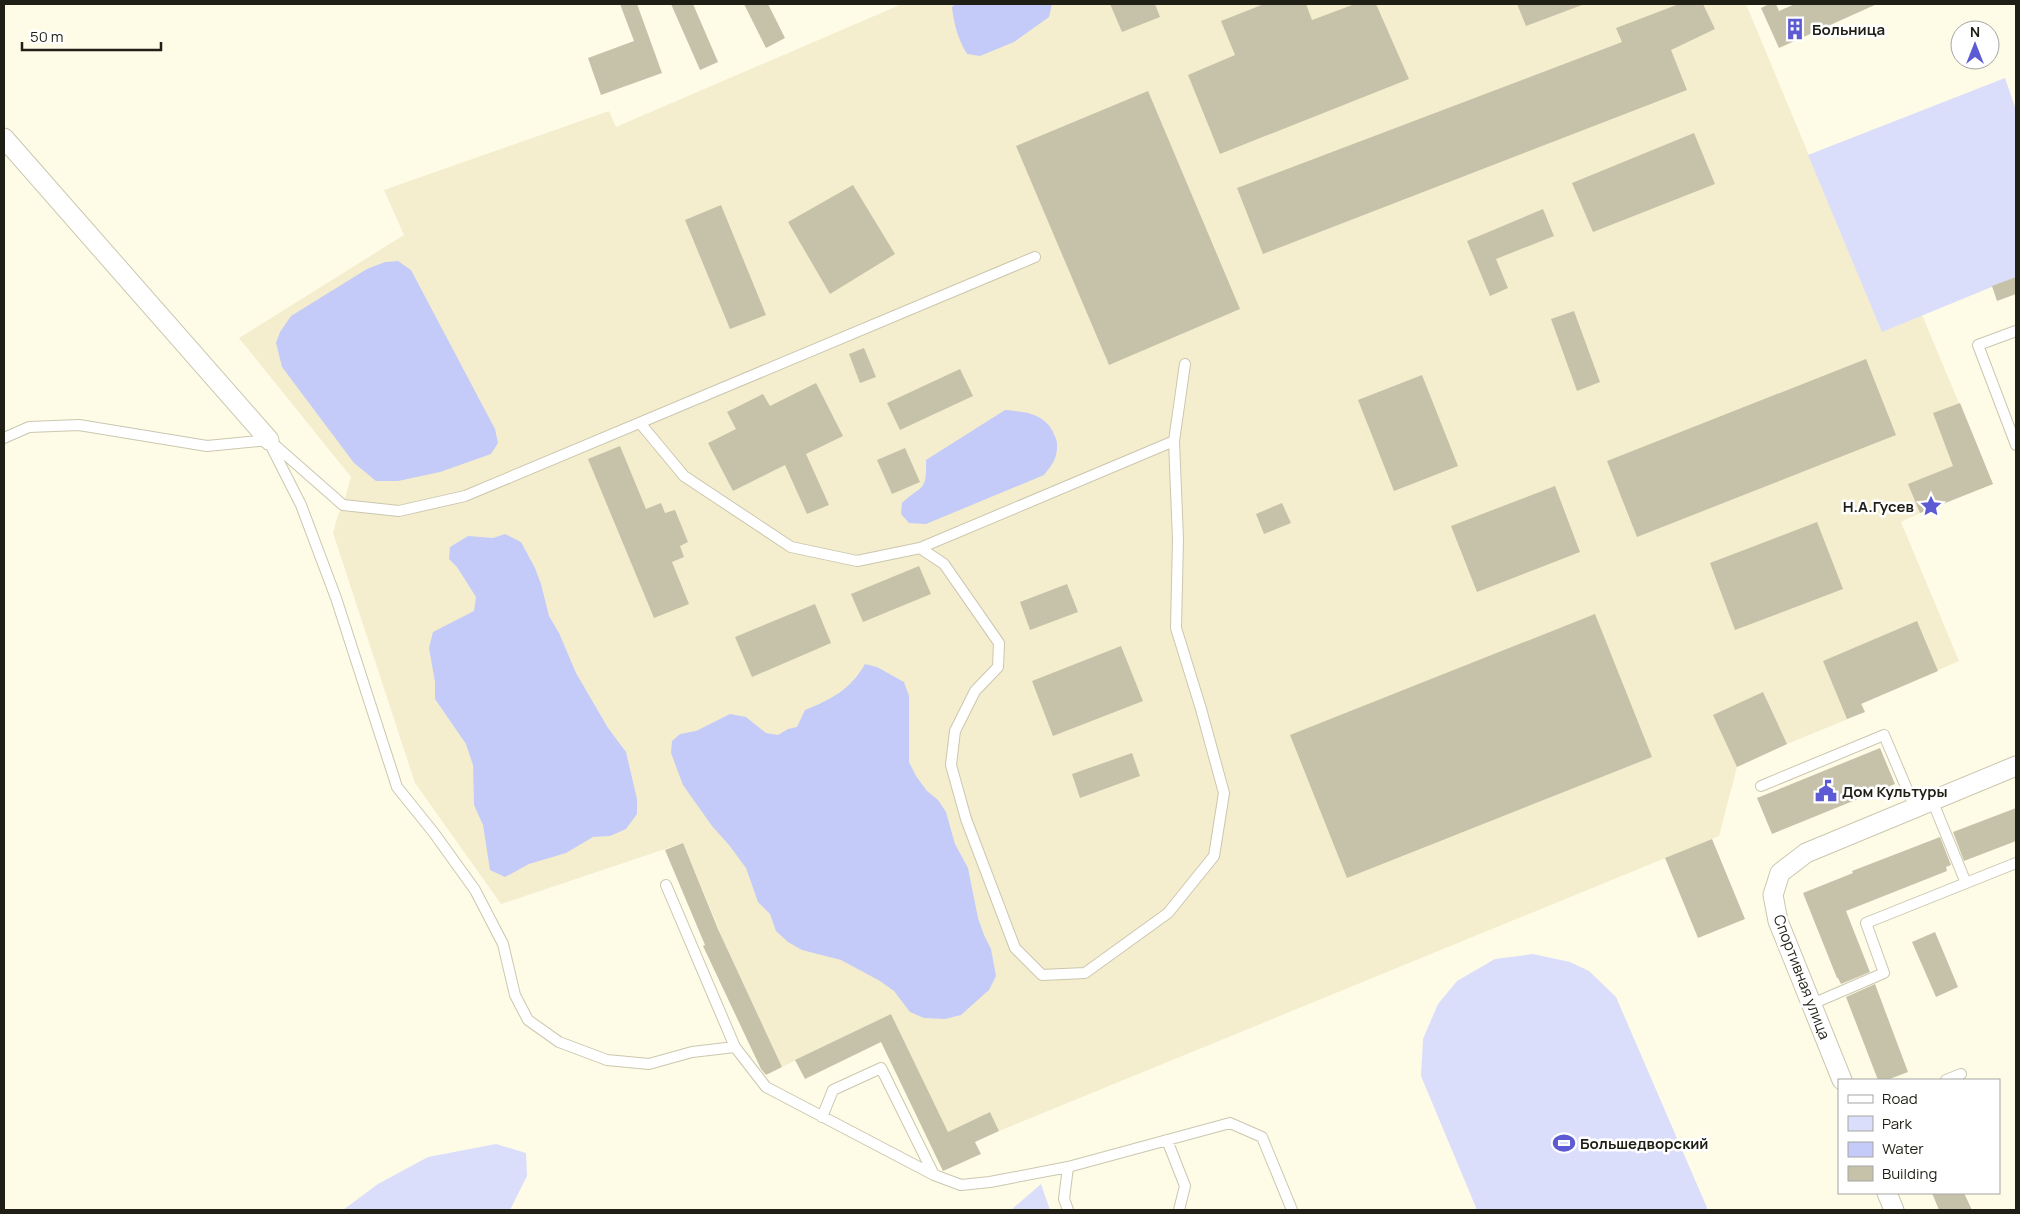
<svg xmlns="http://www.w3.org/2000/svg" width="2020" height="1214" viewBox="0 0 2020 1214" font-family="Manrope,sans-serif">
<rect width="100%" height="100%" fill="#fefbe7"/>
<path fill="#f4eece" d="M902 4H1746L1882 331 1922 315 1993 484 1920 513 1901 522 1959 661 1862 703 1865 712 1787 744 1737 767 1719 836 999 1131 990 1112 948 1132 891 1014 782 1067 722 937 683 843 501 904 415 783 333 533 338 515 343 505 351 477 239 338 404 235 384 190 609 111 616 127Z"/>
<path fill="#dadefb" d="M2005 78 2016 110V277L1882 332 1808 155Z
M1533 954 1570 962 1589 971 1616 997 1708 1210H1477L1421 1076 1423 1039 1438 1004 1457 981 1495 959Z
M496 1144 526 1153 527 1176 510 1210H343L378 1184 428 1157Z
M1041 1184 1050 1210H1011Z"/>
<path fill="#c4cbf9" d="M955 4H1052L1049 17 1014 42 980 56 967 54C958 39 954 25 952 7Z
M398 261 411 270 495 429 498 443 491 454 440 472 398 481H376L354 463 282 367 276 343 280 332 291 316 367 269 385 262Z
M1005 410C1027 412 1048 414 1056 439 1058 444 1057 453 1055 458 1053 464 1048 470 1044 475L926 524 909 523 901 514 902 503C922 484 927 493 926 460Z
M505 534 521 542 535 568 541 584 549 616 559 633 576 673 608 728 626 752 637 799V814L626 829 610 836 593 837 566 853 529 864 505 877 490 870 483 825 474 805 473 765 466 744 435 699V682L429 648 433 632 474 611 476 597 457 567 449 559 450 547 468 536 493 538Z
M865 664 877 667 904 682 909 696V762L916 776 927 791 938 800 946 812 955 844 968 868 978 918 984 935 991 949 996 976 989 990 961 1015 945 1019 924 1018 910 1012 894 991 880 981 841 960 802 950 788 942 776 931 770 914 758 902 746 868 729 845 712 826 683 785 671 753 672 741 680 734 696 731 730 714 746 717 766 733 778 735 788 729 797 727 805 710C832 699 850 690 865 664Z"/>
<path fill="#c6c2aa" d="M620 4H637L662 73 601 95 588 58 634 41Z
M671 4H693L718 62 700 70Z
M744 4H768L785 38 766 48Z
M1110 4H1155L1160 17 1122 32Z
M1264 4H1306L1312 20 1355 4H1376L1409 79 1220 154 1188 75 1235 55 1221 21Z
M1517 4H1582V5L1526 26Z
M1679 4H1703L1715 29 1671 50 1687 90 1263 254 1237 188 1622 42 1616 28Z
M1769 4H1776L1779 11 1795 4H1877L1779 48 1761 8Z
M1148 91 1240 309 1109 365 1016 146Z
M1694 133 1715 184 1593 232 1572 183Z
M853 185 895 254 830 294 788 222Z
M721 205 766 315 730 329 685 220Z
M1543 209 1554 236 1496 259 1508 288 1490 296 1467 241Z
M2016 277V294L1997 301 1992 286Z
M1574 311 1600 382 1577 391 1551 319Z
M864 348 876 377 860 383 849 354Z
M1866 359 1896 435 1637 537 1607 461Z
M960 369 973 396 900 430 887 403Z
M1422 375 1458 466 1394 491 1358 400Z
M816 383 843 436 806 454 829 505 807 514 785 465 733 491 708 443 736 429 727 412 763 394 770 406Z
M1960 403 1993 484 1920 513 1908 484 1953 466 1933 413Z
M620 446 646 509 661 503 665 513 675 510 688 542 680 546 684 557 672 562 689 604 654 618 588 459Z
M905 448 920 482 892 494 877 460Z
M1555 486 1580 552 1477 592 1451 526Z
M1282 503 1291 523 1264 534 1256 514Z
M1817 522 1843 589 1735 630 1710 563Z
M919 566 931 594 863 622 851 594Z
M1067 584 1078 612 1030 630 1020 602Z
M815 604 831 643 752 677 735 637Z
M1595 614 1652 757 1347 878 1290 735Z
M1917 621 1938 671 1861 704 1865 712 1847 719 1823 661Z
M1121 646 1143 701 1053 736 1032 681Z
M1763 692 1787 744 1737 767 1713 715Z
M1880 748 1895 784 1772 834 1757 798Z
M1132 753 1140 776 1080 798 1072 774Z
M2016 808V841L1964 861 1953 832Z
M1940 837 1951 865 1946 867 1947 871 1846 911 1870 972 1841 984 1838 978H1837L1803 893 1853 873 1852 871Z
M1712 839 1745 919 1698 938 1665 858Z
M683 843 718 929 782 1067 766 1075 761 1069 703 946 705 945 665 850Z
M1935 932 1958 987 1936 997 1912 942Z
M1875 984 1908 1072 1887 1080H1878L1846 997Z
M891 1014 948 1132 990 1112 999 1131 975 1142 981 1154 943 1171 881 1042 805 1079 795 1060Z
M1932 1193H1964L1972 1210H1939Z"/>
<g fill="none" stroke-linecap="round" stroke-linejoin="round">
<g stroke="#cbc7af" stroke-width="12">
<path id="lane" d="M2016 331 1978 345 2016 445
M640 423 684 476 791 547 857 561 920 548 944 564 999 643 998 667 975 691 955 731 951 765 966 819 1015 948 1042 975 1085 973 1168 913 1214 856 1224 793 1201 709 1176 628 1178 539 1174 441 1185 364
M4 438 29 427 79 425 207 446 269 440 343 505 399 511 465 496 1035 257
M271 446 301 505 336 598 397 787 434 833 475 890 503 944 515 995 528 1020 559 1042 607 1060 649 1064 692 1052 735 1047
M920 548 1174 441
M1761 786 1884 735 1915 808
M1932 800 1966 883
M666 885 735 1047 766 1087 934 1175 961 1185 990 1182 1068 1167 1230 1123 1262 1137 1292 1210
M1812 1004 1884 973 1866 923 2016 863
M1946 1080 1961 1074
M822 1117 833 1090 881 1068 934 1175
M1167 1140 1185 1186 1179 1210
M1068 1210 1064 1199 1068 1167"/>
</g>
<g stroke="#cbc7af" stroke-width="21">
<path id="street" d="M4 138 269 440
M1842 1080 1778 921 1773 895 1780 873 1806 853 2016 766
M1887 1193 1894 1210"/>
</g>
<use href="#lane" stroke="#fff" stroke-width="10"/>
<use href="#street" stroke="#fff" stroke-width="19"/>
</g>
<defs>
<g id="building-bare" transform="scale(1.725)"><path d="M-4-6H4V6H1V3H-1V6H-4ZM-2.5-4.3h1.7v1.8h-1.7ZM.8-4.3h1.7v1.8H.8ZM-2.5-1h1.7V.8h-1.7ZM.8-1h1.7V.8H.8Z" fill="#5c5bd3" stroke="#fff" stroke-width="2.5" paint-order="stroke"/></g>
<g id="sight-bare" transform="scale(1.725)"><path d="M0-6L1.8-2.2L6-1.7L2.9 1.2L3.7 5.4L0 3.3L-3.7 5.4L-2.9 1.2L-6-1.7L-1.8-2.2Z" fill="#5c5bd3" stroke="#fff" stroke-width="2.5" paint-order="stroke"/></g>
<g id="civic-bare" transform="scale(1.725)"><path d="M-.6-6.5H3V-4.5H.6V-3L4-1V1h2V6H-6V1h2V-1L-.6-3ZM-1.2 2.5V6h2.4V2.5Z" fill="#5c5bd3" stroke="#fff" stroke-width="2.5" paint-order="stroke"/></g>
<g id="stadium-bare" transform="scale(1.725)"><path d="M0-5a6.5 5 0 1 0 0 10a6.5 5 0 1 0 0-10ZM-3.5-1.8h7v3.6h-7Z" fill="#5c5bd3" stroke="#fff" stroke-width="2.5" paint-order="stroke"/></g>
</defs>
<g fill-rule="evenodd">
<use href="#building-bare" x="1795" y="29"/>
<use href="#sight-bare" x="1931" y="506"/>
<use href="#civic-bare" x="1826" y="791"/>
<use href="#stadium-bare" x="1564" y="1143"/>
</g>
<g text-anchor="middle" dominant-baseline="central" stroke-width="5" stroke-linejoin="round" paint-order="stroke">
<g font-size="15" font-weight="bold" fill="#201f16" stroke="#fff" text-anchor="start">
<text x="1812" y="29">Больница</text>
<text x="1914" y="506" text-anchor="end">Н.А.Гусев</text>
<text x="1842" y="791">Дом Культуры</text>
<text x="1580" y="1143">Большедворский</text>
</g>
<g font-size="15" fill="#201f16" stroke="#fff">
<text transform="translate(1802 977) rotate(69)">Спортивная улица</text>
</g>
</g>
<rect width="2020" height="1214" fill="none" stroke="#201f16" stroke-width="10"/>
<rect x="1838" y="1079" width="162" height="115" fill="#ffffff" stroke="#a6a5a2"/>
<rect x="1848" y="1095" width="25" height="8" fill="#ffffff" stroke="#a6a5a2"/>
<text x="1882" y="1104" font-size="15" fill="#201f16">Road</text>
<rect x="1848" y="1116" width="25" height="15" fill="#dadefb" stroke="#a6a5a2"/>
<text x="1882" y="1129" font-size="15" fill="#201f16">Park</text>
<rect x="1848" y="1142" width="25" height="15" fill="#c4cbf9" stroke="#a6a5a2"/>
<text x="1882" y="1154" font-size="15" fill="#201f16">Water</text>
<rect x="1848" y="1166" width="25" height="15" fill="#c6c2aa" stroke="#a6a5a2"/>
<text x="1882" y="1179" font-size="15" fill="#201f16">Building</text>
<g transform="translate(1975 45)"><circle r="24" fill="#ffffff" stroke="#a6a5a2"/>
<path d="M0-4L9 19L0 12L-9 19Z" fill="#5c5bd3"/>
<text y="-8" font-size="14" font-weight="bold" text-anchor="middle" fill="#201f16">N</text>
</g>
<path d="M22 42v8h139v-8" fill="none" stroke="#201f16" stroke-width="2.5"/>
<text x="30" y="42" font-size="15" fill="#201f16" stroke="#ffffff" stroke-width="4" paint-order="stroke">50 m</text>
</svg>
